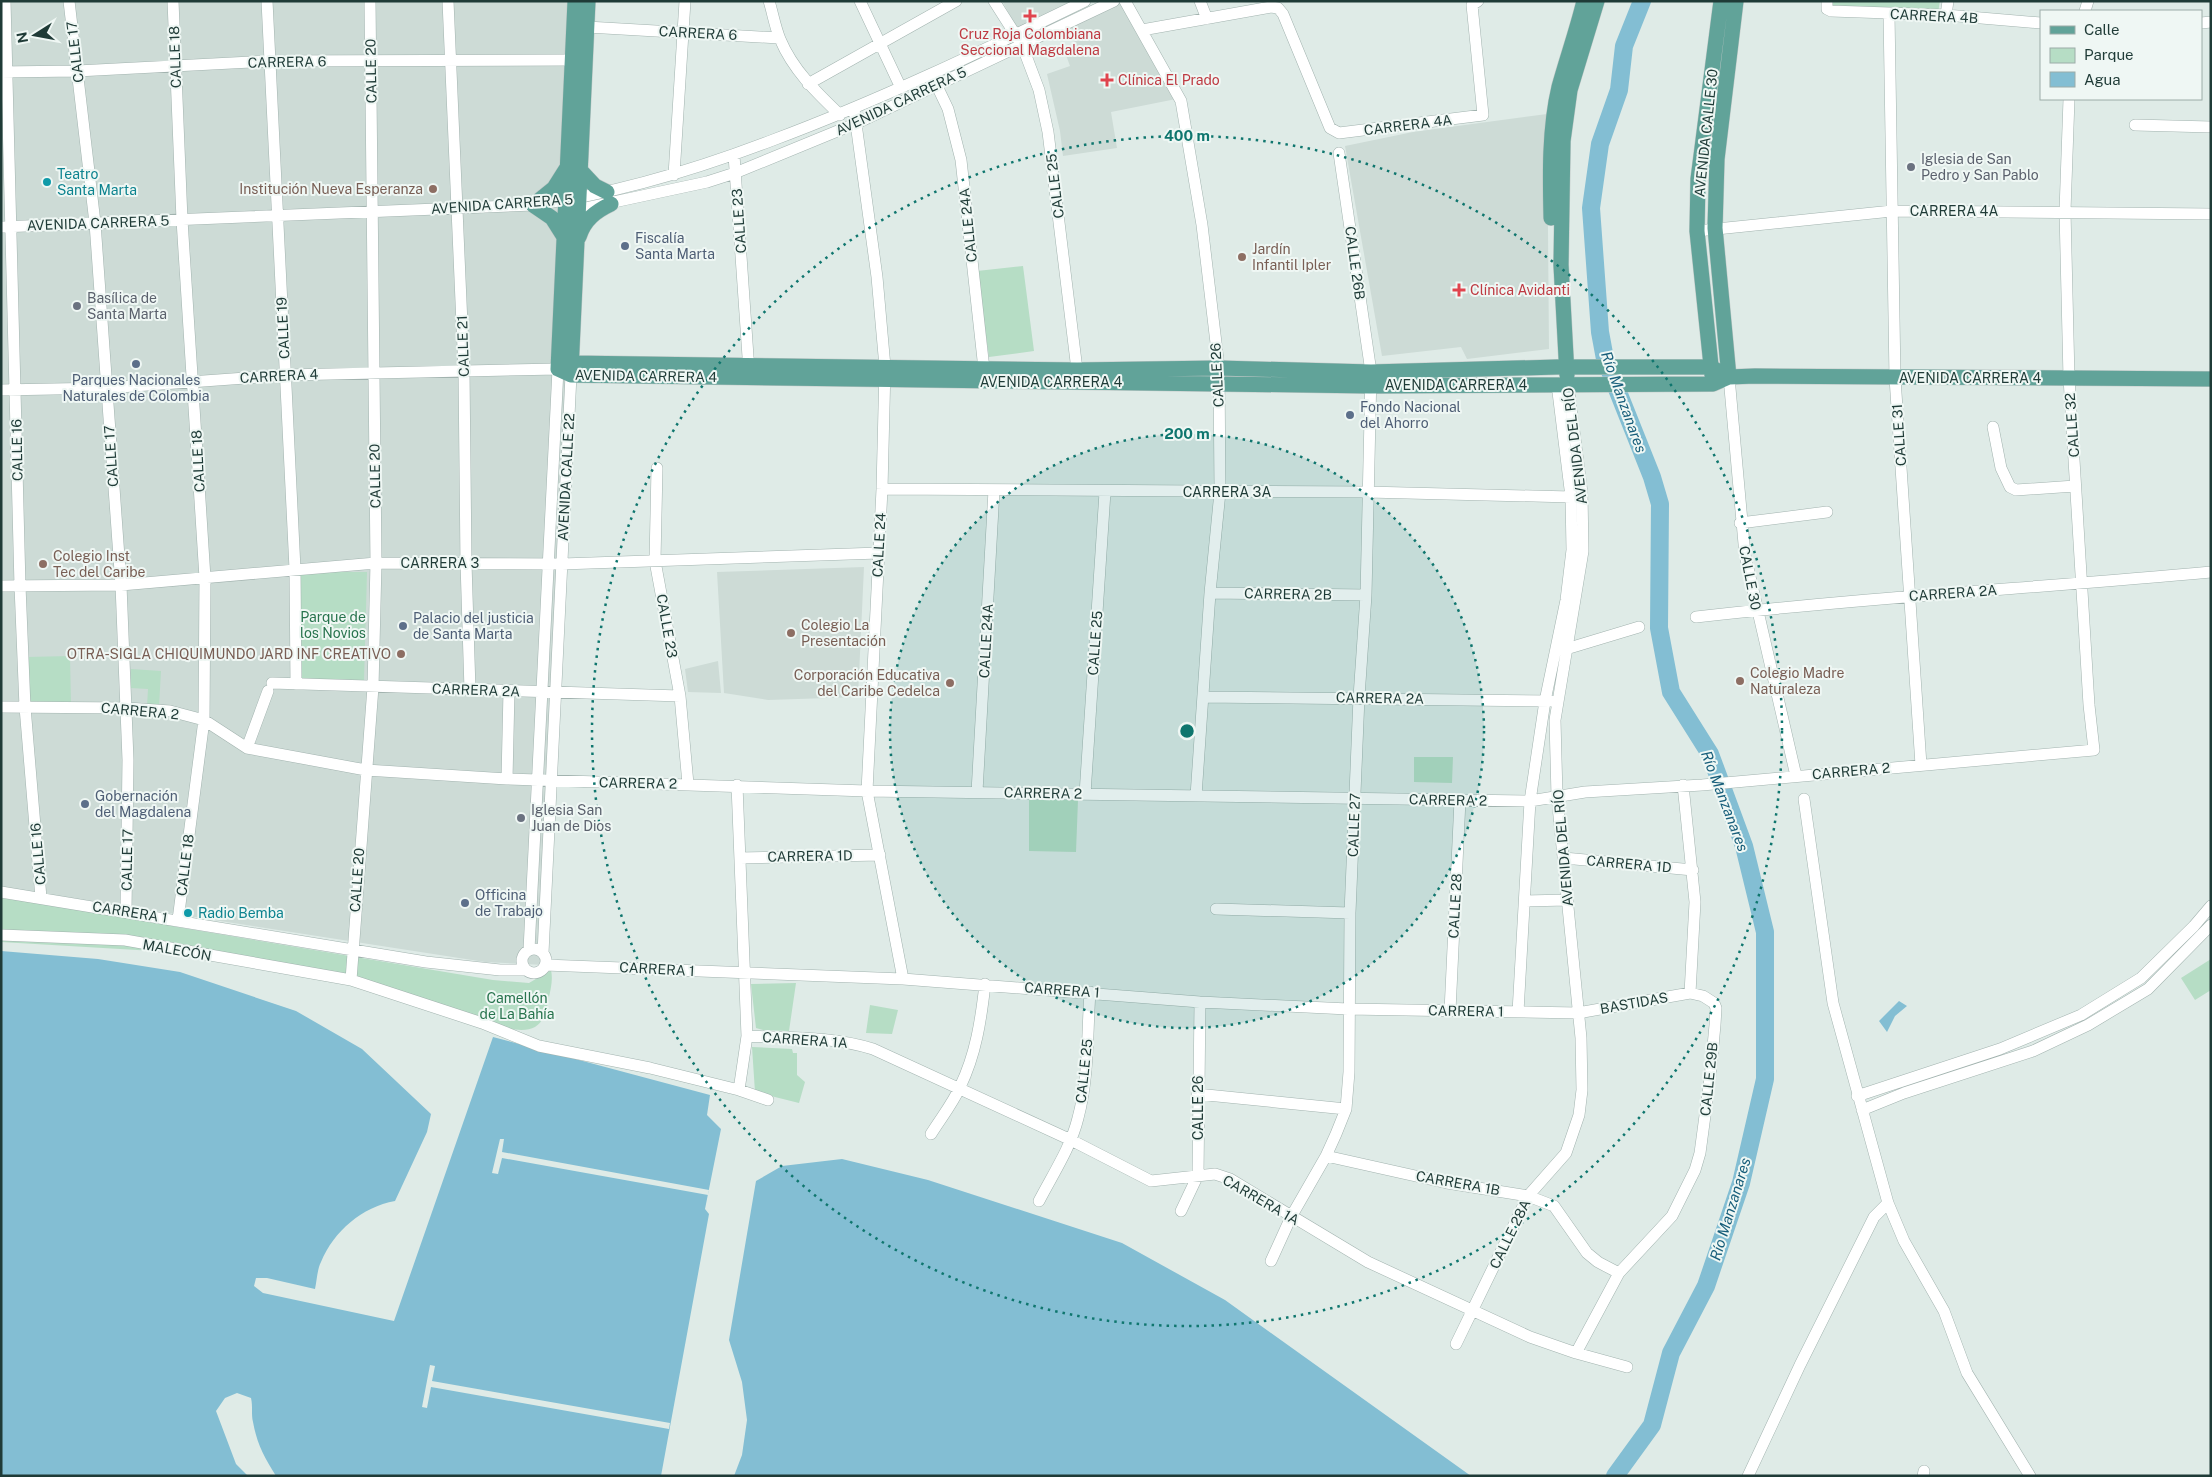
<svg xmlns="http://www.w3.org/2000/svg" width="2212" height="1477" viewBox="0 0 2212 1477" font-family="'Public Sans',sans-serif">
<rect width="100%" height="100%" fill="#dfebe7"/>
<path fill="#cddbd6" d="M1 1H585L545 965 485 962 1 887Z
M1002 1H1081L1019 31Z
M1119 1H1123L1176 99 1111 112 1117 148 1063 156 1060 131 1047 74 1070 66 1066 55 1078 49 1069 29Z
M1547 114 1549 349 1467 359 1461 347 1382 356 1345 146 1413 132Z
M864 567 858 697 768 700 724 693 717 572Z
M718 661 721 693 688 692 685 669Z"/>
<path fill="#b6ddc5" d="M1833 1H1940L1938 13 1832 7Z
M1023 266 1034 351 989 357 977 271Z
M299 572H367L364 680 302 679Z
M70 656 71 704H27L26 657Z
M131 669 161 671 159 707 147 706 148 689 130 688Z
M1414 757H1453L1452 783 1414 782Z
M1029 800H1078L1076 852 1029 851Z
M1 898 124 915 177 927 493 980 529 983 551 970C553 979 551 988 549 997 543 1035 529 1032 496 1027L330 980 171 952 1 942Z
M2211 959V990L2195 1000 2181 978Z
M796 983 789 1031 763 1030 756 1028 751 984Z
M870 1005 898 1010 892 1034 866 1033Z
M752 1047 792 1049 793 1053H797V1075L805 1082 799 1103 755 1092Z"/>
<path fill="#83bed3" d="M1 951 98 959 180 972 296 1011 362 1049 431 1114 427 1132 395 1201C362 1207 334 1231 321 1262 317 1270 317 1280 315 1289L267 1278H256L254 1286 263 1293 394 1321 493 1037 710 1095 707 1115 721 1129 705 1209 709 1214 661 1476H276C264 1457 257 1444 253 1422 251 1414 253 1407 251 1398L237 1393 225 1398 216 1411 236 1464 248 1476H1Z
M1899 1001 1907 1006 1895 1016 1887 1032 1879 1021Z
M842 1159 928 1180 1122 1243 1225 1300 1471 1476H734L742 1455 747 1420 742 1382 729 1340 756 1181 782 1166Z"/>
<path fill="#dfebe7" d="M500 1139H504L502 1152 709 1190 708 1195 502 1158 498 1174 492 1173Z
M430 1365 435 1366 432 1381 670 1423 669 1429 431 1387 427 1408 422 1407Z"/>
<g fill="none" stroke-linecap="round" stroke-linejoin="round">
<path stroke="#83bed3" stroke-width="18" d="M1615 1476 1652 1425 1671 1353 1706 1286 1741 1183 1765 1079V932L1744 846 1710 754 1671 692 1659 628 1660 504 1652 477 1605 359 1600 332 1591 208 1600 144 1619 90 1624 46 1642 1"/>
<g stroke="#a2b3af" stroke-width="12">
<path id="minor" d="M5 1 20 586 25 707 41 898
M69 1 95 223 121 585 128 760 126 911
M173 1 182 220 205 578 204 720 178 920
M267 1 295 569 296 684
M370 1 376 563 373 687 351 980 482 1023 539 1046 650 1068 739 1090 768 1100
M448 1 464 371 466 563 470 690
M769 1C773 14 775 27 780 39 793 70 816 92 840 115
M860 1 901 88
M994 1 1022 45 1039 90 1048 132 1078 378
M1125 1 1181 101 1202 225 1219 368 1220 492 1210 593 1196 796
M1200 1 1207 19
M1827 1V9L1831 11 1946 15 2041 23
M2085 11 2088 1
M1889 14 1895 378 1921 765
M1946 15 1948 1
M2201 23 2211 22
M587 27 779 38
M1142 30 1271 7 1278 8 1283 14 1330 128 1339 133 1483 115 1472 5 1478 1
M1 72 77 71 271 61 573 60
M808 84 956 1
M937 86 948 109 961 160 984 369
M854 109 877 277 885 367 882 489 867 791 903 979
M2135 125 2211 127
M734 155 749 371
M674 175 685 1
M572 211 707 182 735 173 857 123 1114 1
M1 227 533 205C616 194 695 170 773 140 880 100 982 51 1085 1
M1697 231 1892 211 2211 214
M1729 377 1745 555 1796 776
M1 390 106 388 286 375 558 369 529 950
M1993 427 2001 468 2010 487 2016 490 2075 486
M657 468 655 561 680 696 688 784
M882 489 1367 492 1571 497
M1740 523 1827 512
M1 586 121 585 376 563 562 564 879 553
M1210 593 1366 595
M1696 617C1867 597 2039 588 2211 572
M1566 649 1639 627
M272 683 680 696
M1203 697 1551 701
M1 707 127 708 170 711 204 720 247 748 366 770 507 779 867 791 1530 801 1585 792 1702 785 2094 750 2089 705 2069 378 2065 211 2069 99
M247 748 268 691
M507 779 509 691
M737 785 747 1036 739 1090
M1683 785 1695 902 1690 993
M977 792 994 490
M1085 794 1105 492
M1804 799 1833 1003 1888 1203 1904 1241 1944 1311 1967 1373 2030 1476
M740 858 880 855
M1564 858 1693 870
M1 892 426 962 500 970H525
M1525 901 1567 900
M1216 909 1350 913
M1 935 125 940 351 980
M522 961a12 12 0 1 1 24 0a12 12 0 1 1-24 0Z
M543 953 571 375
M545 965 903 979 1200 1002 1348 1009 1578 1013 1690 993 1703 996 1714 1003 1716 1008 1715 1025 1710 1078 1700 1153 1695 1170 1672 1216 1619 1273 1576 1353
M1450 1011 1460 800
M1518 1012 1530 801 1545 701 1566 600 1572 550 1571 497 1557 384
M747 1036C788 1038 832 1036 873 1049L1071 1140 1151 1181 1215 1174 1230 1179 1368 1262 1530 1337 1576 1353 1627 1367
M1197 1094 1346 1109
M1857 1096 2000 1049 2081 1015 2141 978 2194 926 2211 906
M1862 1110 1904 1093 2033 1051 2088 1025 2148 989 2211 925
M931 1134C941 1118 953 1103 960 1087 976 1054 981 1020 985 984
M1326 1156 1447 1183 1528 1196 1554 1206 1587 1253 1598 1262 1619 1273
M1039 1201C1053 1174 1071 1147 1078 1118 1089 1077 1087 1034 1090 992
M1181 1211 1198 1175 1200 1002
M1271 1261 1291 1217 1326 1156 1336 1134 1346 1109 1349 1072 1350 913 1359 697 1366 595 1371 372 1339 153
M1456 1344 1528 1196 1566 1153 1579 1115 1582 1090 1581 1038 1557 796 1555 720 1583 551 1582 493 1568 384
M1748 1476 1800 1365 1874 1217 1888 1203
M1923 1476 1924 1471"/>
</g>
<g stroke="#c0c8c7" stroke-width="16">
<path id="major" d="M580 170 595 186 607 192
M1551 218C1550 175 1549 129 1559 87 1567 58 1577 30 1584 1
M564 237 552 218 533 205 554 188 566 169
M579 237C584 220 596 211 611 204
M558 369 571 375 1370 386 1713 384 1729 377 1755 376 2211 379
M558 369 571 363 1077 370 1219 368 1371 372 1557 367H1711L1729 377
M558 369 575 1
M571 371 588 1
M1567 375 1561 265 1563 141 1570 90 1597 1
M1712 375 1697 231 1698 179 1721 1
M1729 377 1715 228 1717 159 1736 1"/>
</g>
<use href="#minor" stroke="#fff" stroke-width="11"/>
<use href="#major" stroke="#61a399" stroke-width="15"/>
</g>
<circle cx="1187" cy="731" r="297" fill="#0f766e" fill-opacity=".12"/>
<g fill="none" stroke="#0f766e" stroke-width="2.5" stroke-dasharray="2.5 5">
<circle cx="1187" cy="731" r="297"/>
<circle cx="1187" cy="731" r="595"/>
</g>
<g fill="#e0444e" stroke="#eff7f4" stroke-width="2">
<path d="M1027.5 8.5h5v5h5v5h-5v5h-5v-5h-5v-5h5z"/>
<path d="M1104.5 72.5h5v5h5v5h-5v5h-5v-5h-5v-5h5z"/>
<path d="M1456.5 282.5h5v5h5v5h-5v5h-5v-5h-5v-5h5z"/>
</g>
<g fill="#6b7280" stroke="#eff7f4" stroke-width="2">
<circle cx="1911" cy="167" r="5"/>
<circle cx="77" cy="306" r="5"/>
<circle cx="521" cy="818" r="5"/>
</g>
<g fill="#0f9aa8" stroke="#eff7f4" stroke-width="2">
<circle cx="47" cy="182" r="5"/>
<circle cx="188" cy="913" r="5"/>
</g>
<g fill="#8d6e63" stroke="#eff7f4" stroke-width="2">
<circle cx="433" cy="189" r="5"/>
<circle cx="1242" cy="257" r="5"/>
<circle cx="43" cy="564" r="5"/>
<circle cx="791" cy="633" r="5"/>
<circle cx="401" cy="654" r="5"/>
<circle cx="1740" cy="681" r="5"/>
<circle cx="950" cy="683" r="5"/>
</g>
<g fill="#5c6f8a" stroke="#eff7f4" stroke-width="2">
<circle cx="625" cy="246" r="5"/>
<circle cx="136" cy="364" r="5"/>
<circle cx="1350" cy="415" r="5"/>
<circle cx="403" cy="626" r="5"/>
<circle cx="85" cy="804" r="5"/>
<circle cx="465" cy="903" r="5"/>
</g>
<g text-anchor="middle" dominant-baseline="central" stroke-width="4" stroke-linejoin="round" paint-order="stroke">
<g font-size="14" fill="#1f3b37" stroke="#eff7f4">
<text transform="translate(1934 16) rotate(3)">CARRERA 4B</text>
<text transform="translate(698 33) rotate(3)">CARRERA 6</text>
<text transform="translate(75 52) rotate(-97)">CALLE 17</text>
<text transform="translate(175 57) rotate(-92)">CALLE 18</text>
<text transform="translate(287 62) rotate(-1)">CARRERA 6</text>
<text transform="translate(371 71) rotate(-91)">CALLE 20</text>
<text transform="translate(901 101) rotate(-25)">AVENIDA CARRERA 5</text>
<text transform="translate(1408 125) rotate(-7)">CARRERA 4A</text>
<text transform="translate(1706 133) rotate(-84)">AVENIDA CALLE 30</text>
<text transform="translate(1055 186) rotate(-97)">CALLE 25</text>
<text transform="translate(502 204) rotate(-4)">AVENIDA CARRERA 5</text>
<text x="1954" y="211">CARRERA 4A</text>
<text transform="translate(739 221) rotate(-94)">CALLE 23</text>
<text transform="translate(98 223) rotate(-2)">AVENIDA CARRERA 5</text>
<text transform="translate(968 225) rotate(-96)">CALLE 24A</text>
<text transform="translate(1355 263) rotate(82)">CALLE 26B</text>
<text transform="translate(283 328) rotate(-93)">CALLE 19</text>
<text transform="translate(463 346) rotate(-92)">CALLE 21</text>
<text transform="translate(1217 375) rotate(-93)">CALLE 26</text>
<text transform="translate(279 376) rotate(-3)">CARRERA 4</text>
<text transform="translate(646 376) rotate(1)">AVENIDA CARRERA 4</text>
<text x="1970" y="378">AVENIDA CARRERA 4</text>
<text x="1051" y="382">AVENIDA CARRERA 4</text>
<text x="1456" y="385">AVENIDA CARRERA 4</text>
<text transform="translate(2072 425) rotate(-94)">CALLE 32</text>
<text transform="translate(1899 435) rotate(-94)">CALLE 31</text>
<text transform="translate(1575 446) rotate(-97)">AVENIDA DEL RÍO</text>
<text transform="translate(17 450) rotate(-91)">CALLE 16</text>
<text transform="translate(111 456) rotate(-94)">CALLE 17</text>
<text transform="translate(198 461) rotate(-93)">CALLE 18</text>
<text transform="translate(375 476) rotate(-91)">CALLE 20</text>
<text transform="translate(566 477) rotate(-87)">AVENIDA CALLE 22</text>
<text x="1227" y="492">CARRERA 3A</text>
<text transform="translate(879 545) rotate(-87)">CALLE 24</text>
<text x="440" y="563">CARRERA 3</text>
<text transform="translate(1750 578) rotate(79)">CALLE 30</text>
<text transform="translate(1953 593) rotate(-4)">CARRERA 2A</text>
<text transform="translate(1288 594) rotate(1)">CARRERA 2B</text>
<text transform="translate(667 626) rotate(80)">CALLE 23</text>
<text transform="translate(986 641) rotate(-87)">CALLE 24A</text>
<text transform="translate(1095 643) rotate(-86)">CALLE 25</text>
<text transform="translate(476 690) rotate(2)">CARRERA 2A</text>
<text transform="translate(1380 698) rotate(1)">CARRERA 2A</text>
<text transform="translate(140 711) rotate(5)">CARRERA 2</text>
<text transform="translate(1851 771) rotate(-5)">CARRERA 2</text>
<text transform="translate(638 783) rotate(1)">CARRERA 2</text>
<text transform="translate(1043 793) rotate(1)">CARRERA 2</text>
<text transform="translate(1448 800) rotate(1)">CARRERA 2</text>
<text transform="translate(1354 825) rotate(-88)">CALLE 27</text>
<text transform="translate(1563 848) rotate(-95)">AVENIDA DEL RÍO</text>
<text transform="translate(38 854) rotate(-95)">CALLE 16</text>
<text transform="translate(810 856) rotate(-1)">CARRERA 1D</text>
<text transform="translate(127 860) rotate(-89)">CALLE 17</text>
<text transform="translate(1629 864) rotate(5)">CARRERA 1D</text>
<text transform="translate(185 865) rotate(-83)">CALLE 18</text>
<text transform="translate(357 880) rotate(-86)">CALLE 20</text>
<text transform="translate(1455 906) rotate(-87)">CALLE 28</text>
<text transform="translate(130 912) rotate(9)">CARRERA 1</text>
<text transform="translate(177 950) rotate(10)">MALECÓN</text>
<text transform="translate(657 969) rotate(3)">CARRERA 1</text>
<text transform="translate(1062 990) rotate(4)">CARRERA 1</text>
<text transform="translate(1634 1003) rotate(-10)">BASTIDAS</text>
<text transform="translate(1466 1011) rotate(1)">CARRERA 1</text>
<text transform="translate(805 1040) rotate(4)">CARRERA 1A</text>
<text transform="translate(1084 1071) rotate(-84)">CALLE 25</text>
<text transform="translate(1709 1079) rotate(-84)">CALLE 29B</text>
<text transform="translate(1198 1108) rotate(-90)">CALLE 26</text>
<text transform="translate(1458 1183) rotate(10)">CARRERA 1B</text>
<text transform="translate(1261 1200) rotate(30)">CARRERA 1A</text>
<text transform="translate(1510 1234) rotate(-64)">CALLE 28A</text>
</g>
<g font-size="14" fill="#be3a42" stroke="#eff7f4" text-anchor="start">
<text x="1030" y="34" text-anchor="middle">Cruz Roja Colombiana<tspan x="1030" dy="16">Seccional Magdalena</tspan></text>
<text x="1118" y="80">Clínica El Prado</text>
<text x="1470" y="290">Clínica Avidanti</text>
</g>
<g font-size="14" fill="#5b616d" stroke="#eff7f4" text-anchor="start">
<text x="1921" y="159">Iglesia de San<tspan x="1921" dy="16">Pedro y San Pablo</tspan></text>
<text x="87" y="298">Basílica de<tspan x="87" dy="16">Santa Marta</tspan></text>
<text x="531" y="810">Iglesia San<tspan x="531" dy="16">Juan de Dios</tspan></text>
</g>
<g font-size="14" fill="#0d838f" stroke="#eff7f4" text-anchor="start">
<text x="57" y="174">Teatro<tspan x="57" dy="16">Santa Marta</tspan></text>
<text x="198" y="913">Radio Bemba</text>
</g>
<g font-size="14" fill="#785e54" stroke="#eff7f4" text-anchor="start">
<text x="423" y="189" text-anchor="end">Institución Nueva Esperanza</text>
<text x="1252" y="249">Jardín<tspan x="1252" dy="16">Infantil Ipler</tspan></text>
<text x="53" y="556">Colegio Inst<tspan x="53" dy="16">Tec del Caribe</tspan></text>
<text x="801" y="625">Colegio La<tspan x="801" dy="16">Presentación</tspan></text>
<text x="391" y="654" text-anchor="end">OTRA-SIGLA CHIQUIMUNDO JARD INF CREATIVO</text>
<text x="1750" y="673">Colegio Madre<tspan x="1750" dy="16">Naturaleza</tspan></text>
<text x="940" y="675" text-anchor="end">Corporación Educativa<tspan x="940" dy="16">del Caribe Cedelca</tspan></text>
</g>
<g font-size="14" fill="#4e5e75" stroke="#eff7f4" text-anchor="start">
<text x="635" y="238">Fiscalía<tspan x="635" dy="16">Santa Marta</tspan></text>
<text x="136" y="380" text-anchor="middle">Parques Nacionales<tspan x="136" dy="16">Naturales de Colombia</tspan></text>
<text x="1360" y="407">Fondo Nacional<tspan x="1360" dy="16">del Ahorro</tspan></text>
<text x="413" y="618">Palacio del justicia<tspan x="413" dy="16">de Santa Marta</tspan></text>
<text x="95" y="796">Gobernación<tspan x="95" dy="16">del Magdalena</tspan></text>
<text x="475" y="895">Officina<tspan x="475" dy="16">de Trabajo</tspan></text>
</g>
<g font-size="14" fill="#28744e" stroke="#eff7f4">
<text x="333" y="617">Parque de<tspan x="333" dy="16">los Novios</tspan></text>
<text x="517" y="998">Camellón<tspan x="517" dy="16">de La Bahía</tspan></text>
</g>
<g font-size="15" font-style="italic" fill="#175e7a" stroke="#eff7f4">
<text transform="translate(1624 402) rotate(70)">Río Manzanares</text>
<text transform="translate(1725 801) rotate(69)">Río Manzanares</text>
<text transform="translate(1730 1209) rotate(-73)">Río Manzanares</text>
</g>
</g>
<circle cx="1187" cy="731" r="8" fill="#0f766e" stroke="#eff7f4" stroke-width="2.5"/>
<g font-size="15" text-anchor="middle" font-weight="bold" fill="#0f766e" stroke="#eff7f4" stroke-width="4" stroke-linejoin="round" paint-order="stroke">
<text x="1187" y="141">400 m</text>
<text x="1187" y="439">200 m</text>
</g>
<rect width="2212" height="1477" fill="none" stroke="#1f3b37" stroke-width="5"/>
<rect x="2040" y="10" width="162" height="90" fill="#eff7f4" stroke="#9caca8"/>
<rect x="2050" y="26" width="25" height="8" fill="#61a399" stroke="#9caca8"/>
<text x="2084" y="35" font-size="15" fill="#1f3b37">Calle</text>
<rect x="2050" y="48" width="25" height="15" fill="#b6ddc5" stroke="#9caca8"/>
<text x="2084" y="60" font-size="15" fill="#1f3b37">Parque</text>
<rect x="2050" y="72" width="25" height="15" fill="#83bed3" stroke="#9caca8"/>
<text x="2084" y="85" font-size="15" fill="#1f3b37">Agua</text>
<g transform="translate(35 35) rotate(259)" stroke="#eff7f4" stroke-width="4" paint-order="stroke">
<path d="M0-4L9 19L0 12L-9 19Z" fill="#1f3b37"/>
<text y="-8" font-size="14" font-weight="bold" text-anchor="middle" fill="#1f3b37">N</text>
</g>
</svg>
